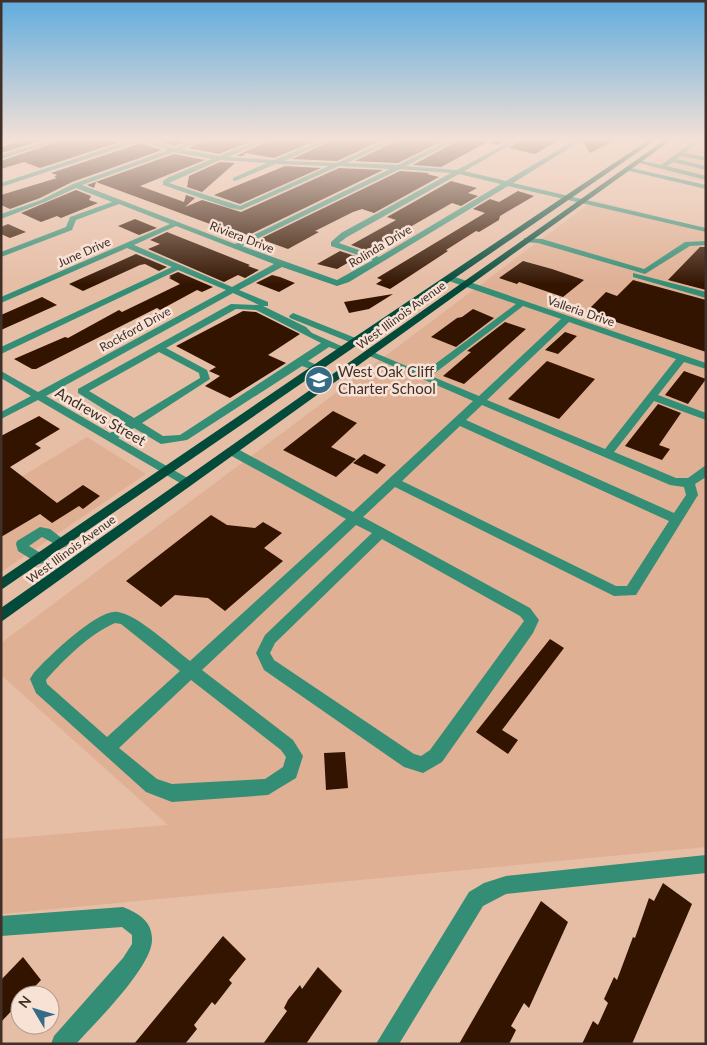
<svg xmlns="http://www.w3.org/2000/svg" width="707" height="1045" viewBox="0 0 707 1045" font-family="Lato,sans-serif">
<rect width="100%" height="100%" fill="#e6bda5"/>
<path fill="#dfb094" d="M684 139H706V182L645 168Z
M594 200 706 229V847L1 914V839L168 825 1 675V643Z
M87 437 146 474 1 572V489Z"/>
<path fill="#331401" d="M27 139H48L1 153V147Z
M65 139H129L40 168 24 162 1 169V161Z
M153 139H193L174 146Z
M209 139H257L219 154 188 148Z
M272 139H320L274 158 246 153 243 156H236Z
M335 139H385L337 161 292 159Z
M400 139H447L398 163 355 161Z
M461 139H510L498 145 491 143V140L441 167 413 165Z
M523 139H561L535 154 509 148Z
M586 139H617L590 153 583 142Z
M141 143 162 150 72 182 40 198 10 209 1 205V195L57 178 54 177 57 175 51 173Z
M174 154 205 160 140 186 184 202 186 195 195 198 185 207 202 200 241 212 339 168 383 170 249 235 229 231 96 182 94 188 87 185Z
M220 162 235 163 202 192 187 187 189 176Z
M285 166 321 168 240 204 214 195Z
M400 171 429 173 427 174 439 177 374 213 362 209 353 212 315 231 319 232 288 249 260 239Z
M451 181 477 188 468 193 478 196 461 206 452 203 368 251 351 245 396 220 387 217Z
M76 190 91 196 89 200 98 203 61 218 57 216 41 222 21 213Z
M518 191 534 196 500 216 499 220 479 232 476 231 446 250 448 251 390 289 376 284 382 280 377 278 485 213 473 209 490 199 499 202Z
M135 219 157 228 139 235 118 226Z
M8 224 26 232 10 238 1 234V227Z
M167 232 250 265 248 266 259 270 245 278 238 275 224 282 148 249 160 244 150 240Z
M700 247H706V290L668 280Z
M340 251 358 257 337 269 317 264Z
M136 254 167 267 159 271 145 264 140 265 83 291 69 284Z
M523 261 552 269 584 280 563 297 519 282 517 284 499 278Z
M178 272 213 287 202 292 197 290 160 310 157 308 36 369H32L14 359 65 337 68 338 119 310 122 312 180 284 169 278 171 277 169 276Z
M272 275 280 277 295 283 279 292 256 283Z
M633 280 706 300V352L586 312 606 292 617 296Z
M393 294 369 309 349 313 344 302Z
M42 297 57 305 1 330V315Z
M473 309 494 318 456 347 431 337 457 318 462 317Z
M243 311 256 312 300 334 268 355 286 363 230 398 205 386 220 376 209 371 216 367 176 346Z
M505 322 526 329 464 384 443 376 471 352 467 351Z
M565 332 577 336 558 354 545 350Z
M547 361 595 379 559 419 508 399Z
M684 371 706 379 688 404 665 395Z
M658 404 681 413 659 445 670 449 662 460 625 446Z
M333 411 357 423 331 447 356 459 336 477 283 450Z
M39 416 60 429 35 444 41 448 10 467 57 503 83 485 100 496 83 509 79 506 52 523 40 514 1 537V436Z
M364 454 386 465 377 474 353 463Z
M211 515 227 525 255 528 263 522 282 533 264 548 283 561 225 611 208 598 175 595 161 607 126 581Z
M550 639 564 648 502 730 518 740 508 754 476 732Z
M345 752 348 788 326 790 324 753Z
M663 883 692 904 632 1044H582L593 1021 598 1025 608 1003 604 999 614 977 617 980 633 937 635 938 649 898 654 901Z
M541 901 568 922 529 1008 524 1003 511 1026 516 1030 509 1044H459Z
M223 936 246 959 229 980 232 983 215 1005 212 1002 194 1025 197 1029 185 1044H134Z
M23 957 41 980 27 995H20V1002L1 1022V980Z
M318 967 342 991 306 1044H263L287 1011 284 1008 288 1000 300 985 302 989Z"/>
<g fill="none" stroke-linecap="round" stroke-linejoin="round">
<path stroke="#c5a18c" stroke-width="7" stroke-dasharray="7 3" stroke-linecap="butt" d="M704 146H706"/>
<path fill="#348d75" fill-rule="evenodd" d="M54 139H63L1 159V155Z
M135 139H147L174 148 198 139H207L181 149 219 156 262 139H270L228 157 274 160 325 139H333L284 161 337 163 390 139H398L347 163 398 165 451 139H459L406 166 457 170 514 139H521L464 171 506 181 577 139H584L513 183 706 228V232L508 186 349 282 337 286 282 267 239 290 268 302V306H263L306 327 312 333 348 349 343 352 329 347 308 361 319 366V370L316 371 302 366 187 440 161 444 134 428 118 438 191 480 193 483 187 487 38 400 1 419V412L31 396 1 378V371L38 392 226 290 178 270 1 354V347L172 267 127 248 1 303V297L170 224 119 204 76 220 72 230 1 257V252L66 227 70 217 112 202 76 188 45 202 1 219V214L41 200 73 184 168 150 141 141 1 187V183ZM174 152 212 159 169 177 163 181V185L230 208 241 210 339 166 390 169 235 244 82 185ZM220 160 267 163 233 178V180L235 181 276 164 329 166 240 206 169 183ZM400 169 451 173 341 233 331 242V246L373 260 337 280 242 246ZM459 174 501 184 379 257 339 243 347 237ZM176 226 274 264 232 287 134 245ZM233 293 259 305 231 304 78 389V393L126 423 110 433 46 396ZM236 309 256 310 321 343 180 435 163 436 142 423 210 379 207 370 166 348ZM159 352 199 373 200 378 134 418 89 391Z
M697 139H704L685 153 706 157V161L681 156 677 159 706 166V170L673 162 667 166 706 176V180L635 162 638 160 661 165Z
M627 167 706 185V189L625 170 624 169Z
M524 238 542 239 644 269 685 242 706 241V245L690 246 645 274 538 243 524 242Z
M633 273 706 292V298L633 277Z
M446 276H452L706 363V369L684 362 658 395 706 413V420L654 401 614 452 676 478H688L706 465V477L695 484 698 495 636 595 614 596 395 487 363 517 530 608 539 620 533 633 442 762 423 773 404 767 264 670 256 653 265 635 372 533 356 525 202 670 293 740 303 756 296 778 268 795 172 802 146 792 36 693 30 679 33 674C46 659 98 608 118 612 138 615 173 648 190 661L346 519 228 454 226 451 228 448H236L353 512 473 401 365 354 367 352H373L423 373 516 304 446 280ZM523 306 561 319 479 396 431 376ZM569 322 676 359 605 449 487 400ZM482 405 670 485 684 487 686 495 674 513 466 420ZM460 426 669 521 627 586H616L402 481ZM382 539 520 616 524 621 430 750 421 756 414 754 274 660 270 653 275 643ZM115 623 121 624 180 671 107 737 47 684 46 680C64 659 90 634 115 623ZM191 680 281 750 286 757 283 767 265 779 172 784 157 779 119 748Z
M293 313 358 339 360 341 355 344 352 343 290 318 289 316Z
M40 527 50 529 68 543 67 546 62 548 42 537 29 546 44 555 46 559 44 563 39 564 18 551 16 544 17 541Z
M706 855V873L506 894 483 906 399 1044H376L469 892 484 883 506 876Z
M123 907C138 913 152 921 152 939 153 966 95 1023 76 1044H51L54 1036 123 958 132 944V935L122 927 1 936V916Z"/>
<path fill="#024b3a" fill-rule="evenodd" d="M650 139H657L1 590V578L340 347Z
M666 139H673L1 622V608Z"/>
</g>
<linearGradient id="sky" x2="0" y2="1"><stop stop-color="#60acde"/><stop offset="0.49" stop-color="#f4e1d6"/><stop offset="1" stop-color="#f4e1d6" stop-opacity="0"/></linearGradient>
<rect width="707" height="285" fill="url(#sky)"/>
<defs>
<g id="school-disc" transform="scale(1.4375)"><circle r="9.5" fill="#346b86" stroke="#f8e2d6"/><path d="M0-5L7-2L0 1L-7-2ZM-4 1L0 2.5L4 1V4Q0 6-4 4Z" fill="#fff"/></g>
</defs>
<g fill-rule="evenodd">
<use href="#school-disc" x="319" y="380"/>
</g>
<g text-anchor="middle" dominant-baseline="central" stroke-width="5" stroke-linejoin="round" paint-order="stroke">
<g font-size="12" fill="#403027" stroke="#f8e2d6">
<text transform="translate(242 237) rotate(21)">Riviera Drive</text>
<text transform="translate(380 246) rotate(-31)">Rolinda Drive</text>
<text transform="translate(84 252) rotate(-24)">June Drive</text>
<text transform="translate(581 311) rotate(19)">Valleria Drive</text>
<text transform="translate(401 315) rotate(-36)">West Illinois Avenue</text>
<text transform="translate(135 329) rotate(-29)">Rockford Drive</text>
<text transform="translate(71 549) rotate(-36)">West Illinois Avenue</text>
</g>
<g font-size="15" fill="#403027" stroke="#f8e2d6" text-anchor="start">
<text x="338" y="371">West Oak Cliff<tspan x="338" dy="17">Charter School</tspan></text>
</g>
<g font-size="15" fill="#403027" stroke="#f8e2d6">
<text transform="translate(101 416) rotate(30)">Andrews Street</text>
</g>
</g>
<rect width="707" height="1045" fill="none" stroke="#403027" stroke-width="5"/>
<g transform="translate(35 1010) rotate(308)"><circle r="24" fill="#f8e2d6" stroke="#ae9b90"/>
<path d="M0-4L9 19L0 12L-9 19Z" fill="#346b86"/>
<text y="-8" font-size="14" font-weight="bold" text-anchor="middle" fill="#403027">N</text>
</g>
</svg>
